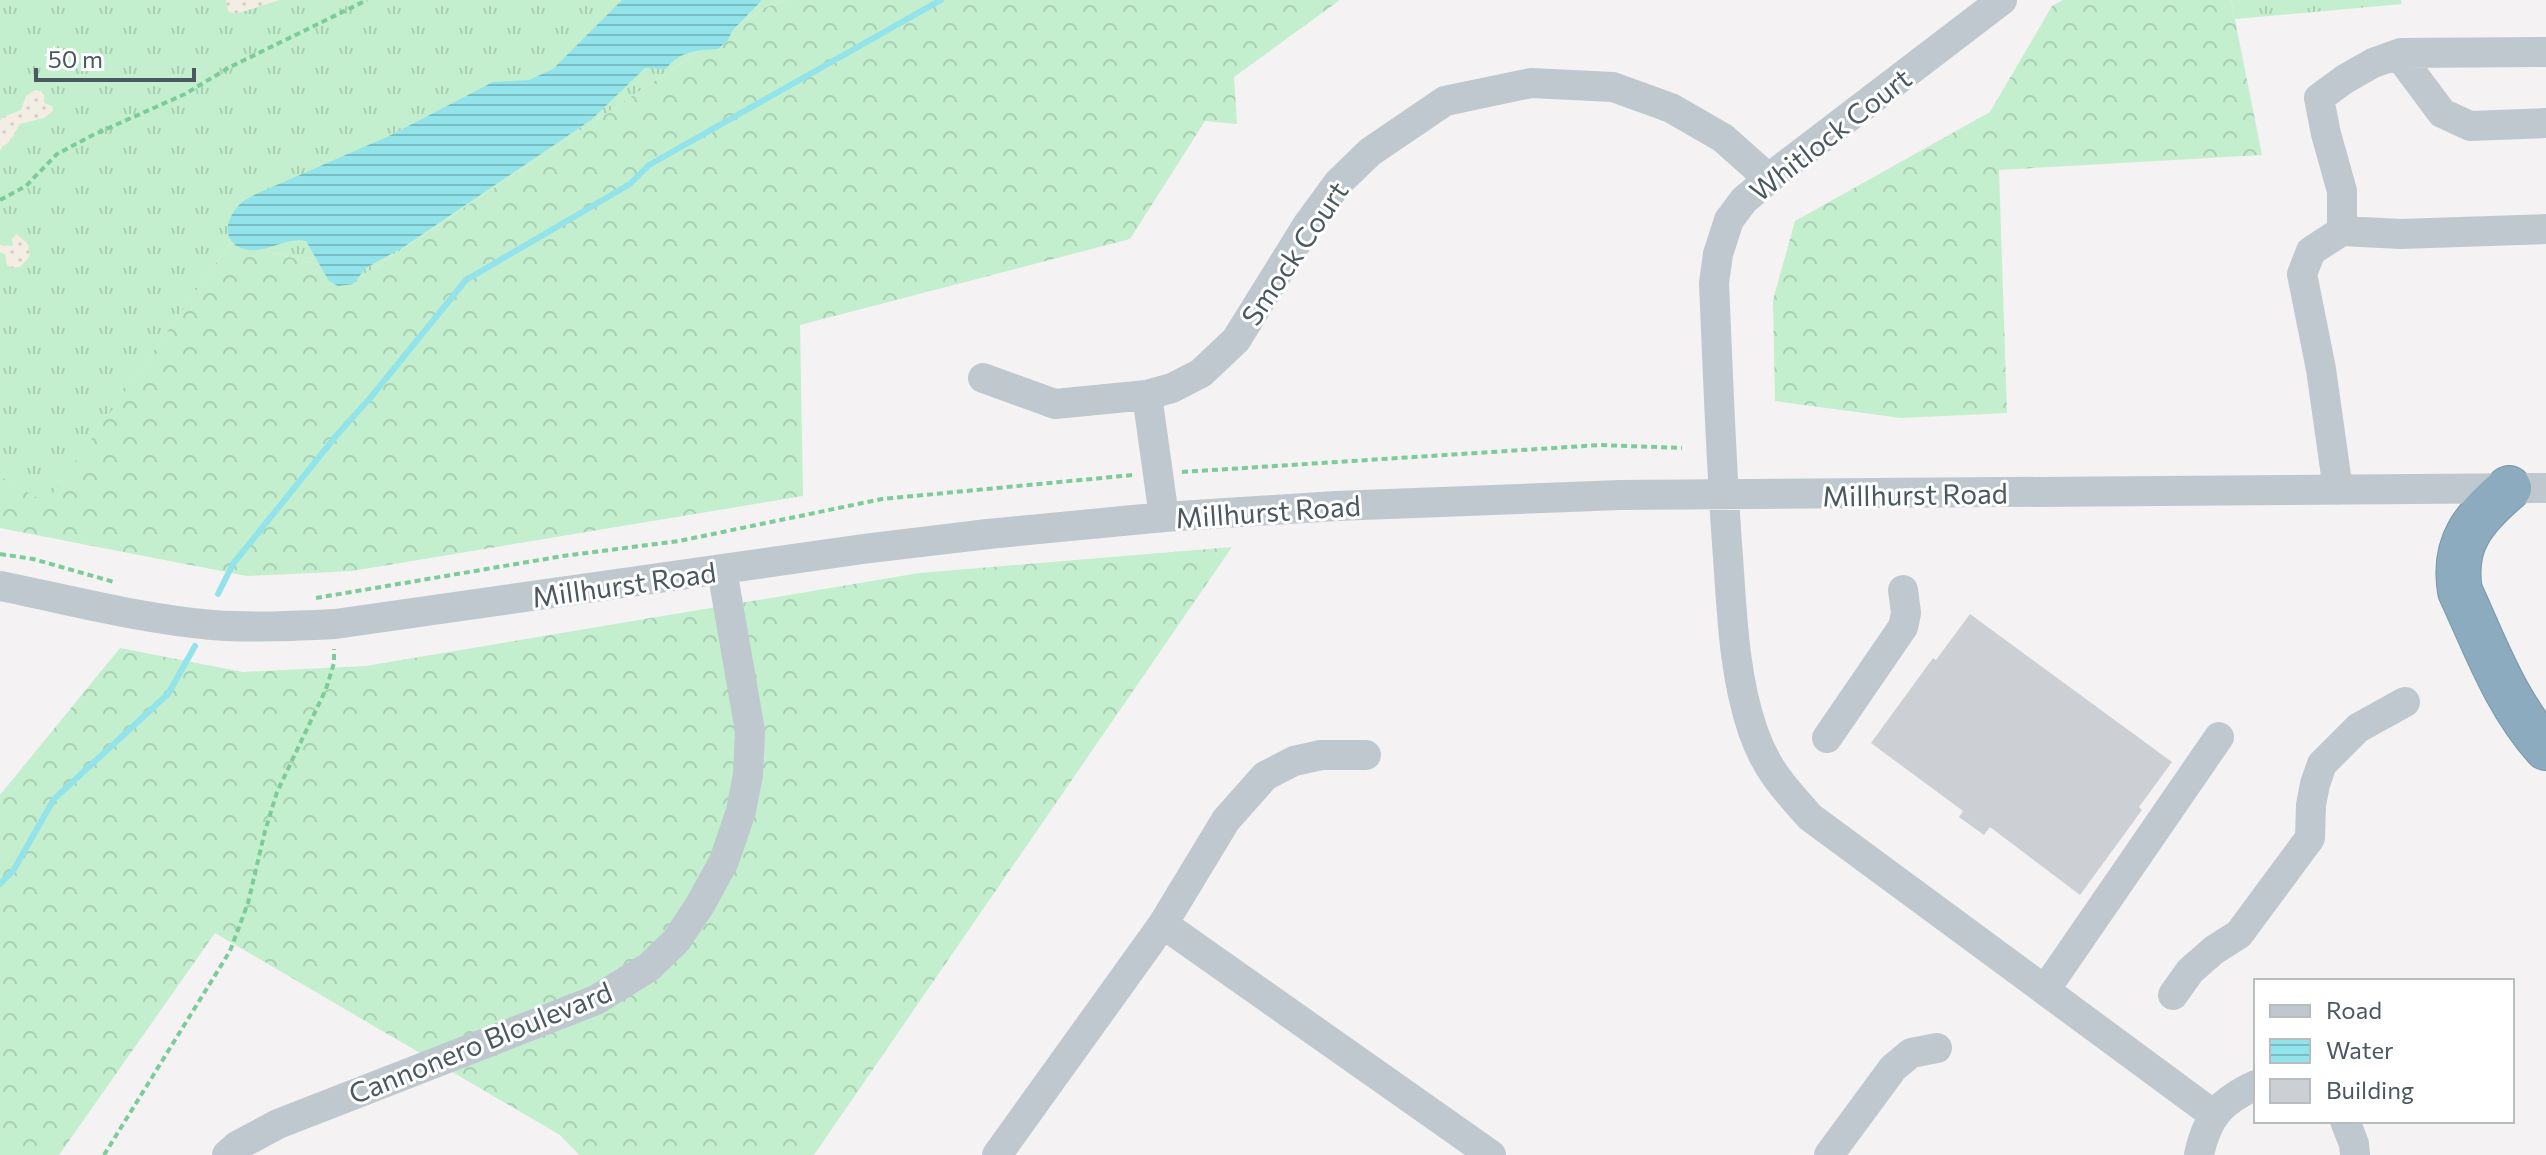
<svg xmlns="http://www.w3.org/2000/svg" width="2546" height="1155" viewBox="0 0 2546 1155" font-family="Commissioner,sans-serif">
<defs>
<pattern id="grass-tufts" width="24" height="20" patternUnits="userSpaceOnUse" patternTransform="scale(2)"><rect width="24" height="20" fill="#c3efce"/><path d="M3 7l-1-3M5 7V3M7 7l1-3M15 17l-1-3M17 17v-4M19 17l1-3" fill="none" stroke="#a9cfb3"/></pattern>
<pattern id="forest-crowns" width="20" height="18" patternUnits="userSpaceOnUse" patternTransform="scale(2)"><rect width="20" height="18" fill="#c3efce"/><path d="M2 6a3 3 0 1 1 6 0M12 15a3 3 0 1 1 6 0" fill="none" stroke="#a9cfb3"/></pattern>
<pattern id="sand-dots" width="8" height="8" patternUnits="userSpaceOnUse" patternTransform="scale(2)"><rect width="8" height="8" fill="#f4ede4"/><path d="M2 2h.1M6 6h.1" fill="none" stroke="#d3cdc6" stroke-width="1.8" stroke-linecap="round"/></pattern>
<pattern id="water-rules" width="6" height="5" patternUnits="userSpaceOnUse" patternTransform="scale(2)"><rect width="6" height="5" fill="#92e4ea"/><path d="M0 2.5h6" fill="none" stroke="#79bcc1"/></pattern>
</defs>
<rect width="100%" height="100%" fill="#f4f2f2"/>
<path fill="url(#grass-tufts)" d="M0 0H787L764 8 362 276 231 242 46 504 0 476Z
M2231 0H2401L2402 4 2235 19Z"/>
<path fill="url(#forest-crowns)" d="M787 0H1340L1234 77 1237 124 1205 121 1130 239 800 325 803 496 352 571 247 576 0 528V476L46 503 231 242 362 276 764 8Z
M2063 0H2231L2262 155 1999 170 2007 413 1901 418 1775 401 1773 300 1795 221 1990 112 2052 6Z
M1232 547 814 1155H579L560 1135 215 933 59 1155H0V795L120 648 243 672 366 666 919 573Z"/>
<path fill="url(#sand-dots)" d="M226 0H280L235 14 228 11Z
M35 90 44 92V103L52 106 53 111 44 118 20 124 11 140 0 150V121L3 117 21 110 26 96Z
M16 234 28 244 30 256 20 267 12 268 7 265 5 254 0 252V245L13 246 12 238Z"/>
<path fill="url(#water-rules)" d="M622 0H762L732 31 728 40 718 49C698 50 679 51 666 69L645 68 591 120 405 246 366 268 353 284 338 286 329 281 306 241C286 236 265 255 244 249 220 241 226 218 240 204 244 200 251 197 256 194L389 136 493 82 529 80 553 69Z"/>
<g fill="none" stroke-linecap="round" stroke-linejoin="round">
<path stroke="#92e4ea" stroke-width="6" d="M218 594 233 564 336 436 371 397 466 280 630 184 649 165 941 0
M0 884 13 871 54 799 168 694 195 646"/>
</g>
<path fill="#ccd0d4" d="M1970 614 2172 762 2139 807 2142 810 2080 895 1990 827 1984 835 1959 817 1963 811 1871 743 1933 658 1936 660Z"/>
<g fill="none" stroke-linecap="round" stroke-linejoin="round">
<g stroke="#7797aa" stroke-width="46">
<path id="highway" d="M2509 488C2474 518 2452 543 2460 591 2485 645 2506 704 2546 748"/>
</g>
<path stroke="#7ccc99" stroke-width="4" stroke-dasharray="6 4" stroke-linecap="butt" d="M0 200 26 186 57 154 93 135 185 94 230 67 367 0
M1182 472 1600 445 1682 448
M0 554 33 559 114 582
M316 598 563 556 679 541 882 499 1133 475
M104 1155 230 951 248 903 265 831 277 792 326 689 334 663V649"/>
<path stroke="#bec8ce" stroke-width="30" d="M2002 0 1782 168 1744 200 1729 220 1718 254 1714 283C1718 374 1721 466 1728 557 1732 614 1734 676 1753 731 1766 769 1784 788 1810 817L2214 1115
M2398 54 2442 113 2470 126 2546 123
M2342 231 2401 234 2546 229
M983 378 1055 404 1147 395 1172 388 1201 373 1236 340 1308 224 1338 183 1370 152 1445 101 1531 83 1613 87 1671 108 1723 138 1769 179
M1147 395 1164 517
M2338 490 2321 369 2302 274 2311 251 2342 231V191L2326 134 2319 98 2345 79 2373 63 2401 53 2546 52
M0 586C70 600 141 619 212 625 253 628 294 626 335 624L863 549 988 534 1164 517 1336 506 1620 495 2546 488
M1827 738 1903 627 1906 613 1903 590
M1163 924 1226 820 1265 776 1294 761 1321 755H1366
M2045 990 2219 737
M2173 995 2190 971 2214 950 2239 934 2310 838 2311 805 2315 784 2322 764 2358 728 2405 702
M2345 1121 2354 1144 2355 1155
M227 1155 237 1146 278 1124 596 1000 649 967 676 941 700 905 724 861 741 811 748 775 750 731 722 570
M997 1155 1163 924 1491 1155
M1829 1155 1893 1068 1911 1053 1937 1048
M2199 1155C2207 1117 2221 1101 2256 1085"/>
<use href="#highway" stroke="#8cabbe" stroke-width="44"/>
</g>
<g text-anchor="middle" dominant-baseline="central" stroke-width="6" stroke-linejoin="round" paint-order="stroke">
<g font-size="28" fill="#4a585f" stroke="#fff">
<text transform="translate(1830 134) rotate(-38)">Whitlock Court</text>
<text transform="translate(1294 253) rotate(-56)">Smock Court</text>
<text transform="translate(1915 494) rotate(-1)">Millhurst Road</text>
<text transform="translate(1268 511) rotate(-4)">Millhurst Road</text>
<text transform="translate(624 584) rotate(-8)">Millhurst Road</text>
<text transform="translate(480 1042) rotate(-22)">Cannonero Bloulevard</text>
</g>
</g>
<rect x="2254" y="979" width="260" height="144" fill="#ffffff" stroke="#b7bcbf" stroke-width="2"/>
<rect x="2270" y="1005" width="40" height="12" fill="#bec8ce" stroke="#b7bcbf" stroke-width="2"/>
<text x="2326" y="1019" font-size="24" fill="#4a585f">Road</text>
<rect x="2270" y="1039" width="40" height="24" fill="url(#water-rules)" stroke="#b7bcbf" stroke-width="2"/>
<text x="2326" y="1059" font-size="24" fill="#4a585f">Water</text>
<rect x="2270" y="1079" width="40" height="24" fill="#ccd0d4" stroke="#b7bcbf" stroke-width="2"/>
<text x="2326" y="1099" font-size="24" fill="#4a585f">Building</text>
<path d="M36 68v12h158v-12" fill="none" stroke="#4a585f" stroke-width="4"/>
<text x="48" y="68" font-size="24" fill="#4a585f" stroke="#ffffff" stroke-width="6" paint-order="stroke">50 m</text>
</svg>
